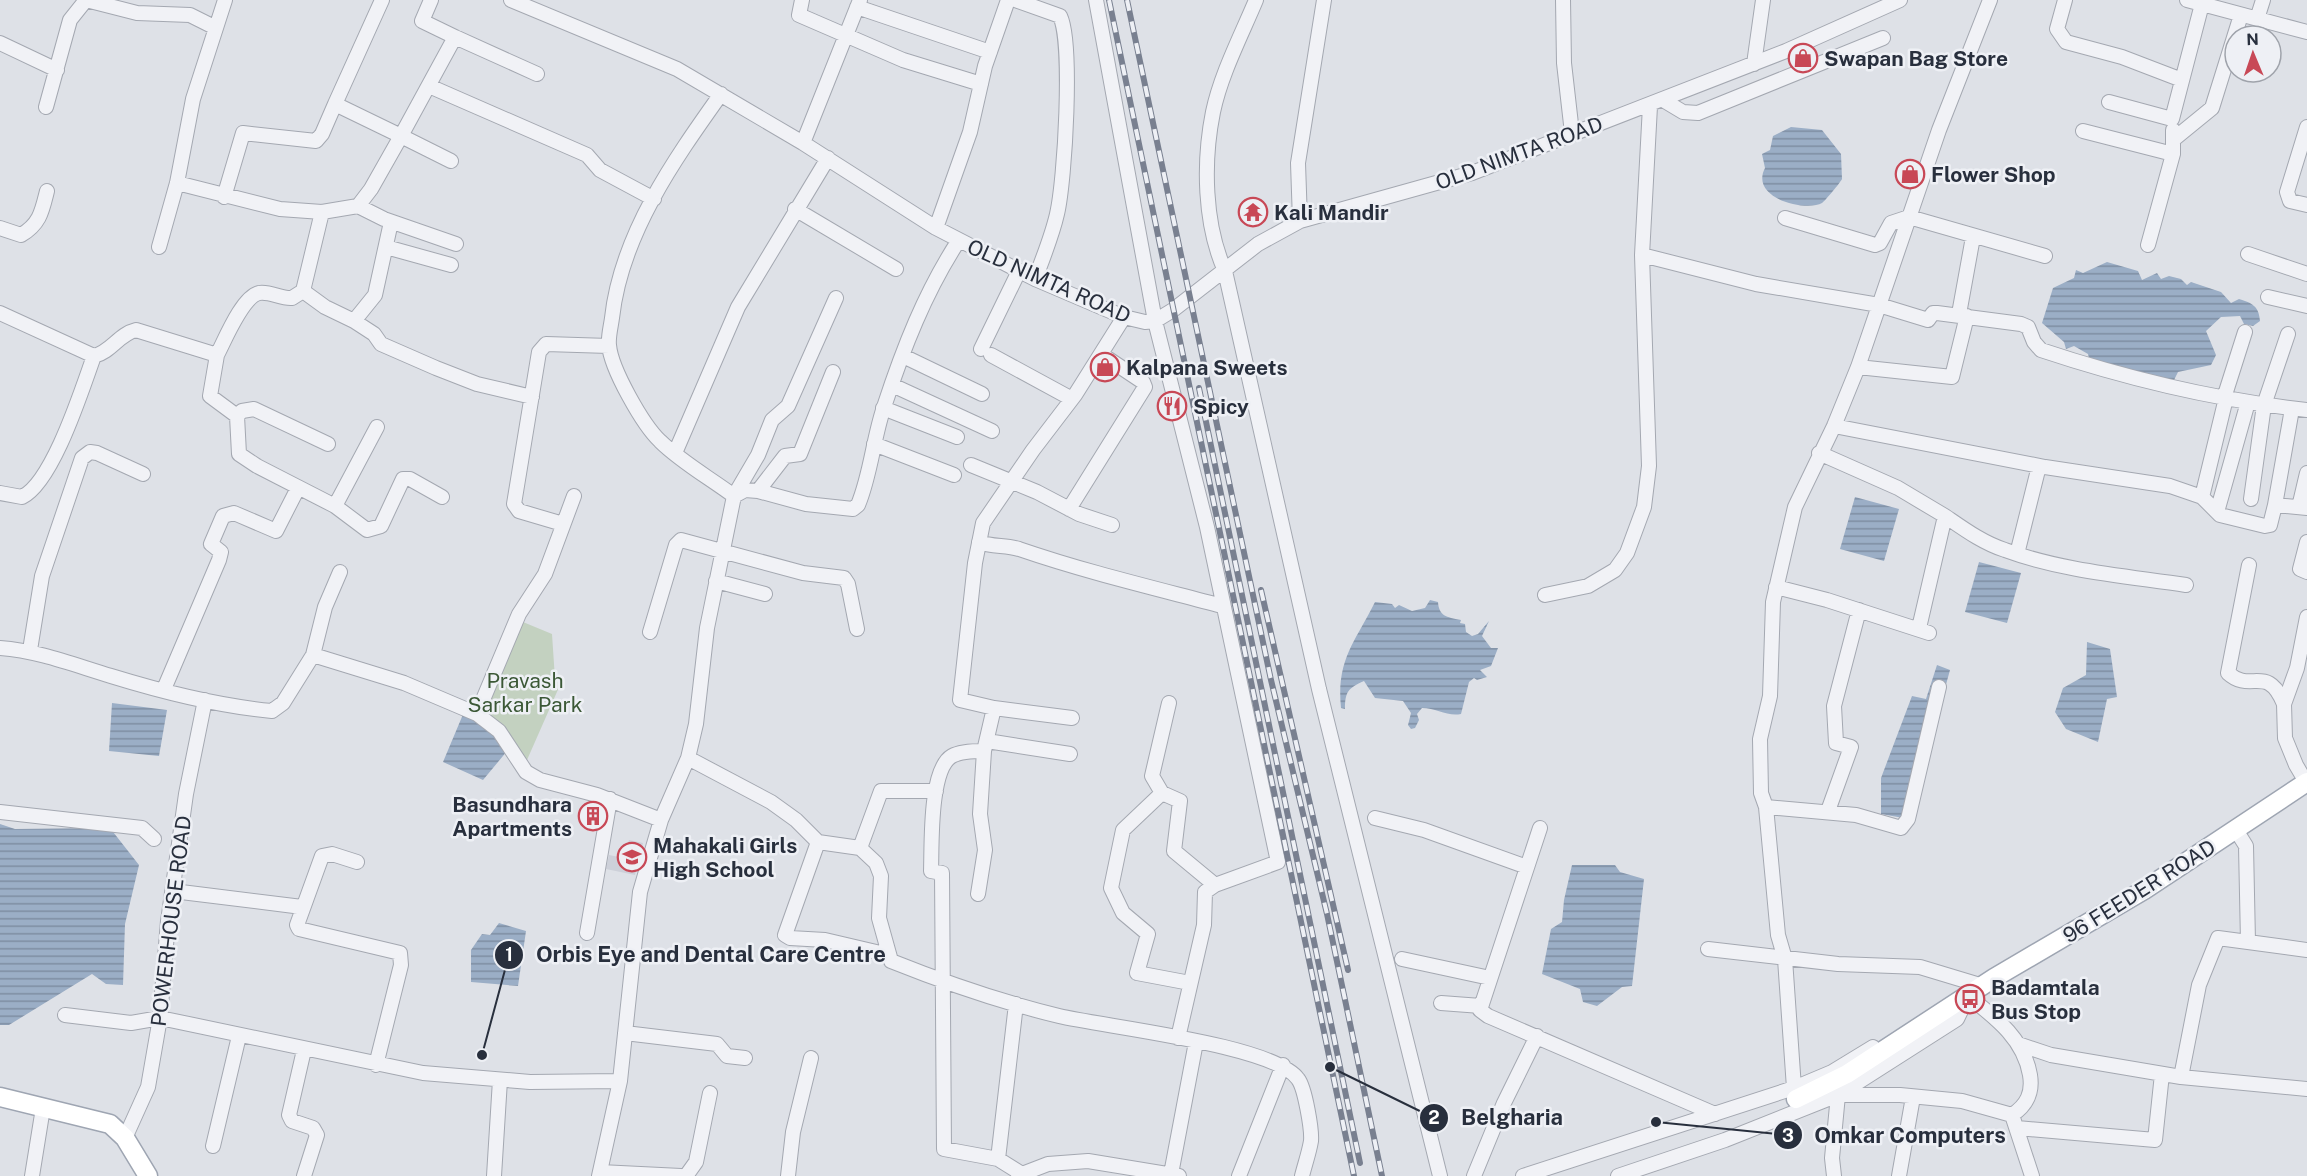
<svg xmlns="http://www.w3.org/2000/svg" width="2307" height="1176" viewBox="0 0 2307 1176" font-family="'Public Sans',sans-serif">
<defs>
<pattern id="water-rules" width="6" height="5" patternUnits="userSpaceOnUse" patternTransform="scale(1.5)"><rect width="6" height="5" fill="#9baec6"/><path d="M0 2.5h6" fill="none" stroke="#7e8ea2"/></pattern>
</defs>
<rect width="100%" height="100%" fill="#dee1e7"/>
<path fill="#cdd0d9" d="M629 840 643 843 635 875 606 869 609 855 624 858Z"/>
<path fill="#c3d1c0" d="M523 622 552 634 555 679 560 685 527 760 503 729 483 715Z"/>
<path fill="url(#water-rules)" d="M1791 127 1822 130 1841 154 1842 179C1840 183 1825 201 1822 203 1807 212 1749 199 1765 168L1762 154 1770 150 1773 136Z
M2107 262 2138 271 2142 280 2157 273 2161 279 2169 276 2181 279 2187 285 2191 282 2221 292 2231 303 2239 299C2252 303 2259 306 2260 321L2253 326 2244 324 2240 316 2221 317 2206 331 2216 355 2211 365 2178 372 2173 382 2090 363 2088 354 2074 346 2066 349 2064 342 2042 323 2053 288 2074 278 2076 270 2083 273Z
M1855 497 1899 509 1884 561 1840 549Z
M1979 562 2021 573 2007 623 1965 612Z
M1430 600 1438 602C1439 616 1446 617 1461 620L1460 623 1465 624 1466 632 1472 636 1478 634 1489 621 1482 636 1491 648H1498L1491 666 1480 670 1487 677 1477 680 1474 678 1469 682 1461 714C1448 717 1436 708 1422 708L1417 714 1419 720 1415 728 1411 729 1408 725 1411 713 1403 701 1375 698 1364 681C1348 688 1345 692 1345 709L1341 708C1336 659 1356 641 1375 602L1392 604 1395 608 1399 605 1412 611 1425 608Z
M2087 642 2110 649 2117 697 2107 699 2098 742 2066 729 2055 712 2063 688 2086 675Z
M1937 665 1950 670 1909 819 1881 814V778L1912 696 1926 699Z
M112 703 167 710 159 756 109 751Z
M464 712 513 744 483 780 443 762Z
M0 824 15 829 110 828 139 865 125 924 123 985 106 984 92 974 9 1025H0Z
M1572 865H1615L1620 872 1644 879 1632 986 1622 987 1597 1006 1583 1002 1580 989 1542 974 1551 929 1562 922 1564 900Z
M499 923 526 931 518 986 471 982V950L482 934 490 935Z"/>
<g fill="none" stroke-linecap="round" stroke-linejoin="round">
<g stroke="#a4a8b1" stroke-width="16">
<path id="minor" d="M431 0 422 21 455 37 401 136 451 161
M511 0 677 69 803 143 936 228 1035 279 1124 317 1145 322 1155 321 1173 310 1258 244 1300 221 1472 173 1786 51 1900 0
M802 0 799 15 903 60 981 84
M1015 0 1060 16C1073 43 1065 180 1057 214 1052 236 1043 258 1035 279
M1096 0 1155 321 1207 527 1278 862 1215 885
M1256 0C1241 36 1221 74 1213 112 1203 162 1204 224 1225 271L1319 689 1440 1176
M1563 0 1564 63 1572 133
M2065 0 2057 29 2066 42 2122 57 2182 80
M2187 0 2307 32
M857 7 990 52
M2257 19 2263 0
M455 37 537 74
M0 43 57 70
M1754 64 1763 0
M429 86 587 155 600 170 654 199
M1663 100 1683 112 1698 113 1883 38
M2109 102 2172 119 2202 4
M46 107 70 20 86 0 137 13 190 15 216 28
M2307 127 2287 192 2290 201 2307 205
M2083 131 2173 154
M2174 139 2212 108 2241 15
M803 143 860 0
M177 183 280 209 322 212
M224 197 243 133 316 141 322 134 335 104
M358 206 384 219 456 244
M795 209 896 269
M1785 218 1875 245 1880 243 1891 223 1909 217 2045 256
M1300 221 1298 163 1324 0
M391 222 375 295 354 321 374 334 381 344 436 368 477 384 532 397
M0 228 21 235C40 224 42 211 47 191
M936 228 970 132 985 66 1008 0
M2148 245 2173 154V130
M159 247 177 183 193 99 225 0
M386 247 451 265
M2248 254 2307 274
M1642 255 1756 284 1879 305 1928 320 1933 313H1937L2021 324 2028 327 2034 342 2041 350C2128 379 2216 400 2307 410
M303 291 325 307 354 321
M2268 297 2307 306
M0 313 94 356C111 352 119 334 136 330L217 355 210 396 237 416 239 454 257 466 335 506 367 530 381 526 403 479H410L442 497
M1959 314 1973 237
M981 349 1019 271
M217 355C225 340 242 297 259 293 270 291 281 299 292 298L303 291 322 212 358 206 371 189 401 136 335 104 382 0
M991 355 1072 399
M903 356 982 394
M1858 367 1952 377 1967 316
M892 385 992 431
M2224 398 2245 332
M883 408 957 437
M237 416 242 411 254 409 328 444
M1834 426 2045 467 2170 486 2202 497 2220 515 2265 526 2270 525 2275 505 2307 508
M874 444 954 475
M675 453 738 307 828 158
M1819 453 1898 488 1945 516 1919 628
M971 465 1037 492 1079 514 1112 525
M758 491 785 456 800 454 833 372
M0 493 22 497C53 482 82 389 94 356
M734 496 745 490 758 491 806 504 853 509 858 505C871 474 873 439 884 407 903 349 925 292 959 240
M734 496 758 455 772 420 788 406 836 298
M2202 497 2226 398
M2251 499 2264 405 2288 334
M2275 505 2292 409
M335 506 377 427
M2299 507 2307 473
M1069 509 1145 387 1143 382 1101 354
M2217 512 2248 402
M1945 516C1964 529 1983 543 2005 550 2062 571 2126 576 2186 585
M563 524 519 511 514 504 539 352 546 344 609 346
M979 542C992 547 1006 545 1019 549 1086 572 1154 588 1222 606
M2307 542 2300 569 2307 572
M2017 554 2039 466
M2249 565 2228 673C2251 694 2267 663 2284 704
M716 581 765 594
M1776 587 1827 600 1929 633
M1545 595 1588 586 1615 570 1627 553 1644 507 1649 466 1642 255 1650 106
M650 632 676 545 681 540 803 573 844 578 848 584 857 629
M0 648C39 651 74 665 111 676 163 692 218 706 272 711L283 703 313 655 325 607 340 572
M30 650 42 576 82 458 90 452 97 453 143 474
M313 655 404 683 477 714 499 731 526 772 540 780 597 795 661 820
M164 689 219 560 221 552 211 544 223 516 234 513 276 531 298 488
M1169 703 1152 776 1162 793 1123 830 1111 888 1123 913 1148 934 1137 973 1190 983
M994 708 1072 718
M477 714 519 614 545 574 574 496
M987 741 1070 754
M688 758 771 802 796 820 818 842 860 848 876 863 881 876 879 918 891 961C946 983 1001 1002 1059 1016 1106 1027 1274 1045 1298 1079 1305 1088 1312 1130 1311 1141 1309 1153 1305 1164 1302 1176
M2306 782 2296 765 2285 738 2284 704 2297 668 2307 617
M1162 793 1180 801 1174 851 1215 885 1205 892 1204 925 1178 1038
M1766 807 1856 815 1901 828 1908 819 1939 687
M1828 811 1851 747 1836 743 1834 706 1859 610
M0 812 142 828 154 839
M1375 818 1424 830 1527 867
M1540 828 1480 1010 1488 1016 1715 1114
M818 842 785 935 790 938 825 940 889 955
M860 848 881 791H936
M357 862 332 854 322 856 297 925 299 929 400 953 401 965 376 1065
M173 891 302 907
M978 894 985 850 980 814 984 751
M587 933 610 799
M2248 942 2307 950
M1708 949 1838 964 1920 967 1983 986
M1402 959 1490 978
M1968 996C1996 1018 2024 1039 2030 1075 2033 1093 2027 1105 2012 1115L2032 1176
M1441 1003 1481 1006
M65 1015 131 1023 160 1018 423 1073 530 1082 620 1081
M625 1033 717 1044 727 1056 745 1058
M2018 1044 2051 1055 2181 1077 2199 985 2218 938 2248 942 2246 846 2236 830
M304 1050 289 1115 292 1121 313 1128 317 1135 304 1176
M2181 1077 2307 1089
M1794 1088 1785 959 1778 935 1766 807 1761 793 1760 739 1770 696 1773 602 1795 507 1834 426 1858 367 1939 130 1990 0
M1838 1095H1900L1962 1101 2012 1115
M2017 1128 2155 1140 2162 1074
M125 1138 148 1087 160 1018 168 921 186 794 205 700
M213 1146 239 1036
M998 1159 1016 1004
M600 1172 681 1176
M1171 1174 1196 1042
M32 1176 43 1108
M494 1176 500 1080
M599 1176 620 1081 640 892 661 820 688 758 696 724 707 628 734 496C710 478 681 462 660 441 643 425 611 369 609 345 608 337 611 326 612 318 621 235 674 160 721 94
M686 1176 696 1162 710 1093
M788 1176 793 1132 811 1058
M1018 1176 1022 1174 998 1159 944 1149 942 873 931 871C932 846 929 769 952 756 961 751 975 751 984 751L994 708 960 700 975 563 983 523 1033 450 1075 395 1124 317
M1023 1176 1022 1174 1048 1164 1088 1161 1179 1176
M1239 1176 1283 1065
M1474 1176 1504 1103 1537 1036
M1523 1176 1794 1088 1832 1072 1873 1047
M1618 1176 1725 1140 1838 1095 1957 1019 1968 996
M1834 1176 1832 1158 1838 1095
M1899 1176 1913 1097"/>
</g>
<g stroke="#9ea5b2" stroke-width="21">
<path id="major" d="M0 1097 110 1124 125 1138 148 1176
M1796 1099 1847 1074 1994 978 2144 890 2307 782"/>
</g>
<use href="#minor" stroke="#f1f2f6" stroke-width="14"/>
<use href="#major" stroke="#fff" stroke-width="18"/>
<g stroke="#798090" stroke-width="6">
<path id="rail" d="M1109 0 1354 1176
M1127 0 1271 680 1327 914 1382 1176
M1199 388 1360 1163
M1261 590 1348 970"/>
</g>
<use href="#rail" stroke="#eef0f5" stroke-width="4" stroke-dasharray="11" stroke-linecap="butt"/>
</g>
<defs>
<g id="shop-ring" transform="scale(1.5)"><circle r="9.5" fill="#eef0f5" stroke="#c84856" stroke-width="1.5"/><path d="M-5-2.5h2.3a2.7 3.5 0 0 1 5.4 0H5L5.5 6h-11ZM-1.5-2.5h3a1.5 2.3 0 0 0-3 0Z" fill="#c84856"/></g>
<g id="temple-ring" transform="scale(1.5)"><circle r="9.5" fill="#eef0f5" stroke="#c84856" stroke-width="1.5"/><path d="M0-6L5-2H3V0L6.5 2.5H4V6H1.5V3h-3V6H-4V2.5H-6.5L-3 0V-2H-5Z" fill="#c84856"/></g>
<g id="restaurant-ring" transform="scale(1.5)"><circle r="9.5" fill="#eef0f5" stroke="#c84856" stroke-width="1.5"/><path d="M-5-6h1v4h1v-4h1v4h1v-4h1v5L-1.5 .5V6h-2V.5L-5-1ZM5-6V6H3V1.5H1.5Q1.5-4 5-6Z" fill="#c84856"/></g>
<g id="building-ring" transform="scale(1.5)"><circle r="9.5" fill="#eef0f5" stroke="#c84856" stroke-width="1.5"/><path d="M-4-6H4V6H1V3H-1V6H-4ZM-2.5-4.3h1.7v1.8h-1.7ZM.8-4.3h1.7v1.8H.8ZM-2.5-1h1.7V.8h-1.7ZM.8-1h1.7V.8H.8Z" fill="#c84856"/></g>
<g id="school-ring" transform="scale(1.5)"><circle r="9.5" fill="#eef0f5" stroke="#c84856" stroke-width="1.5"/><path d="M0-5L7-2L0 1L-7-2ZM-4 1L0 2.5L4 1V4Q0 6-4 4Z" fill="#c84856"/></g>
<g id="bus-ring" transform="scale(1.5)"><circle r="9.5" fill="#eef0f5" stroke="#c84856" stroke-width="1.5"/><path d="M-5-6H5V4H4V6H2V4H-2V6H-4V4H-5ZM-3.5-4V0h7V-4ZM-3.5 1.2v1.5H-2V1.2ZM2 1.2v1.5H3.5V1.2Z" fill="#c84856"/></g>
</defs>
<g fill-rule="evenodd">
<use href="#shop-ring" x="1803" y="58"/>
<use href="#shop-ring" x="1910" y="174"/>
<use href="#temple-ring" x="1253" y="212"/>
<use href="#shop-ring" x="1105" y="367"/>
<use href="#restaurant-ring" x="1172" y="406"/>
<use href="#building-ring" x="593" y="816"/>
<use href="#school-ring" x="632" y="857"/>
<use href="#bus-ring" x="1970" y="999"/>
</g>
<g text-anchor="middle" dominant-baseline="central" stroke-width="5" stroke-linejoin="round" paint-order="stroke">
<g font-size="21" font-weight="bold" fill="#282f3d" stroke="#eef0f5" text-anchor="start">
<text x="1824" y="58">Swapan Bag Store</text>
<text x="1931" y="174">Flower Shop</text>
<text x="1274" y="212">Kali Mandir</text>
<text x="1126" y="367">Kalpana Sweets</text>
<text x="1193" y="406">Spicy</text>
<text x="572" y="804" text-anchor="end">Basundhara<tspan x="572" dy="24">Apartments</tspan></text>
<text x="653" y="845">Mahakali Girls<tspan x="653" dy="24">High School</tspan></text>
<text x="1991" y="987">Badamtala<tspan x="1991" dy="24">Bus Stop</tspan></text>
</g>
<g font-size="21" fill="#282f3d" stroke="#eef0f5">
<text transform="translate(1519 153) rotate(-20)">OLD NIMTA ROAD</text>
<text transform="translate(1049 281) rotate(24)">OLD NIMTA ROAD</text>
<text transform="translate(2139 891) rotate(-32)">96 FEEDER ROAD</text>
<text transform="translate(171 921) rotate(-83)">POWERHOUSE ROAD</text>
</g>
<g font-size="21" fill="#3b5836" stroke="#eef0f5">
<text x="525" y="680">Pravash<tspan x="525" dy="24">Sarkar Park</tspan></text>
</g>
</g>
<path fill="none" stroke="#282f3d" stroke-width="2" d="M482 1055L509 955M1330 1067L1434 1118M1656 1122L1788 1135"/>
<g fill="#282f3d" stroke="#eef0f5" stroke-width="2">
<circle cx="482" cy="1055" r="6"/>
<circle cx="1330" cy="1067" r="6"/>
<circle cx="1656" cy="1122" r="6"/>
<circle cx="509" cy="955" r="15"/>
<circle cx="1434" cy="1118" r="15"/>
<circle cx="1788" cy="1135" r="15"/>
</g>
<g font-size="18" text-anchor="middle" font-weight="bold" fill="#fff">
<text x="509" y="961">1</text>
<text x="1434" y="1124">2</text>
<text x="1788" y="1142">3</text>
</g>
<g font-size="22" text-anchor="middle" font-weight="bold" fill="#282f3d" stroke="#eef0f5" stroke-width="5" stroke-linejoin="round" paint-order="stroke">
<text x="711" y="962">Orbis Eye and Dental Care Centre</text>
<text x="1512" y="1125">Belgharia</text>
<text x="1910" y="1143">Omkar Computers</text>
</g>
<g transform="translate(2253 54) rotate(358)"><circle r="28" fill="#eef0f5" stroke="#9fa3ab" stroke-width="1.5"/>
<path d="M0-4.5L10 22L0 15L-10 22Z" fill="#c84856"/>
<text y="-9" font-size="16" font-weight="bold" text-anchor="middle" fill="#282f3d">N</text>
</g>
</svg>
